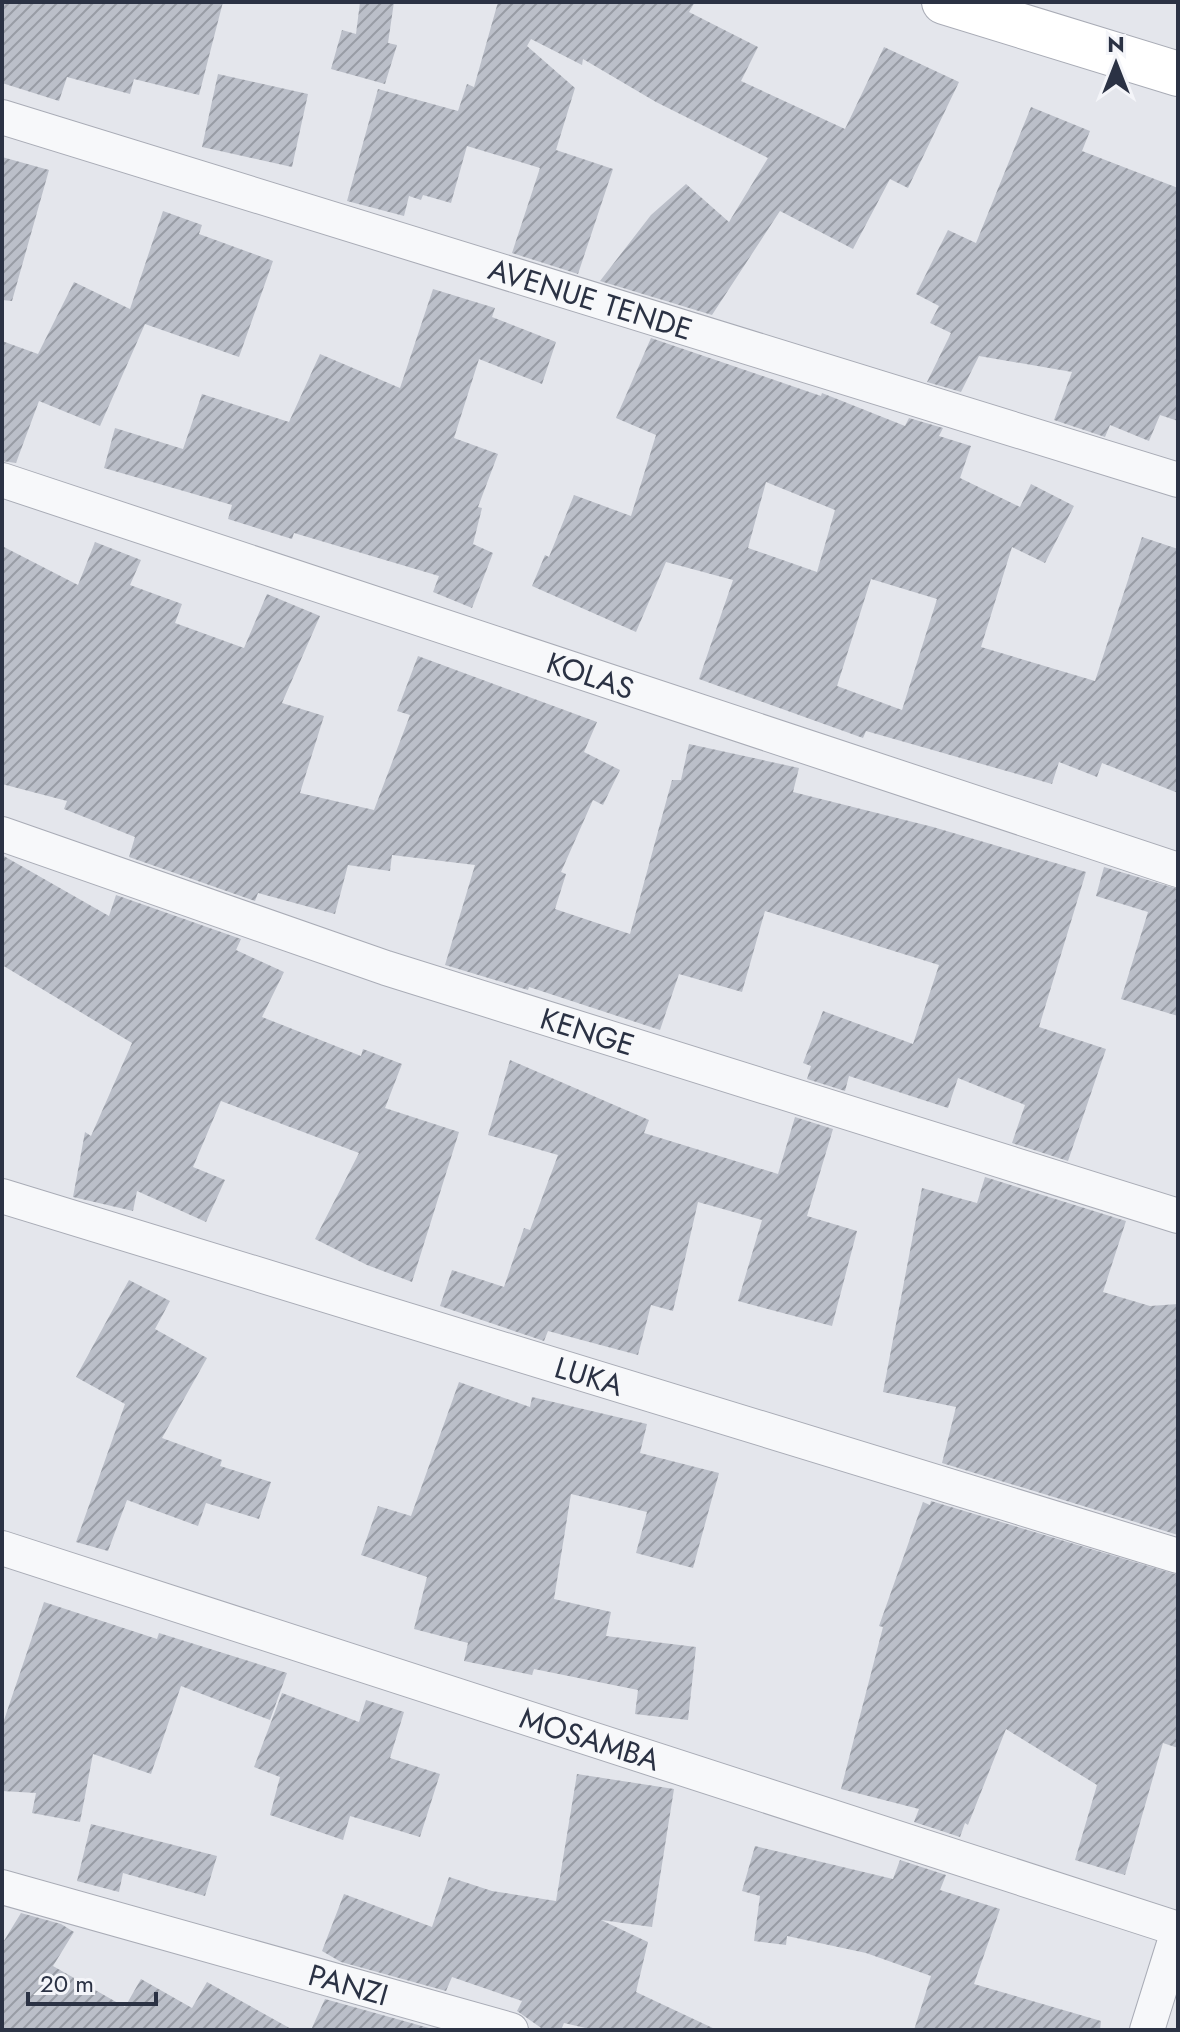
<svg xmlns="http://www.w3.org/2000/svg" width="1180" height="2032" viewBox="0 0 1180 2032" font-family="Jost,sans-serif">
<defs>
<pattern id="building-hatch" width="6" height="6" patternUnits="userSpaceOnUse" patternTransform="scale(2)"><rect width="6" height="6" fill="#bbbfc9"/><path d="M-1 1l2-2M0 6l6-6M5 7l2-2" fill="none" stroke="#989ca5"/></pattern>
</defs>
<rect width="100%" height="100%" fill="#e4e6ec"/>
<path fill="url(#building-hatch)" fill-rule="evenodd" d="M2 2H223L199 95 134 79 130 94 67 77 59 101 2 83Z
M360 2H394L388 43 397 45 385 84 331 69 342 30 356 34Z
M498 2H695L689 12 758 47 741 81 845 129 884 47 959 82 908 188 890 179 853 249 780 211 712 315 600 281 651 215 686 184 729 222 768 158 656 102 583 59 582 65 531 39 527 46 575 88 556 150 613 169 578 274 512 253 540 168 467 146 451 203 423 195 421 200 409 196 404 216 347 201 378 89 458 111 467 84 474 87Z
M218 74 308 94 292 167 202 147Z
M1031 107 1090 131 1082 151 1178 188V421L1160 415 1149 441 1110 425 1105 437 1054 420 1072 372 979 356 961 392 927 382 951 333 930 323 939 306 916 294 948 230 976 243Z
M2 157 49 170 12 301 2 300Z
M163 211 202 225 199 234 273 261 239 357 145 324 100 426 39 401 16 463 2 461V341L38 354 74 282 130 309Z
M433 289 495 308 492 317 556 342 542 384 479 359 454 438 498 454 478 507 482 508 473 544 493 553 472 608 433 592 439 576 294 533 292 539 228 519 232 505 104 468 115 428 183 449 202 394 289 422 320 354 400 388Z
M651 338 821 396 822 393 905 426 909 418 943 428 939 436 971 446 960 478 1020 507 1031 484 1074 506 1045 563 1012 547 981 647 1095 681 1142 537 1178 549V793L1102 763 1097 777 1059 762 1052 784 866 731 863 738 699 679 733 580 666 562 636 632 532 586 545 555 549 557 574 495 631 516 656 435 616 418ZM766 482 835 510 817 572 748 548ZM871 579 937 599 902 710 837 686Z
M95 542 141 560 130 585 182 604 175 623 244 648 267 594 320 616 282 703 324 716 300 793 374 810 410 715 397 711 418 656 597 722 584 752 620 770 603 805 593 800 561 872 566 874 555 909 630 934 672 780H681L689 744 799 768 793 792 933 827 1086 872 1039 1027 1106 1049 1068 1161 1012 1143 1025 1105 958 1078 948 1108 849 1076 845 1091 807 1079 811 1066 803 1063 823 1011 913 1044 939 965 765 911 742 992 679 974 660 1030 529 987 528 990 445 965 475 865 392 855 390 871 348 865 335 914 258 893 255 901 129 857 135 837 64 809 67 801 2 784V546L78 585Z
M2 855 109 916 116 895 241 939 236 950 284 972 262 1017 361 1056 363 1049 402 1064 385 1108 459 1132 412 1282 367 1265 315 1239 359 1153 221 1101 193 1167 225 1180 206 1222 137 1191 133 1211 73 1197 85 1132 91 1136 132 1043 2 965Z
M1104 867 1178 889V1016L1121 999 1148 912 1096 896Z
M510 1060 649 1120 644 1133 778 1174 795 1117 833 1129 807 1216 857 1231 832 1326 738 1301 762 1220 698 1202 673 1311 651 1305 638 1355 548 1331 544 1341 440 1306 452 1270 504 1287 524 1228 530 1230 558 1155 488 1135Z
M985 1177 1126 1221 1103 1292 1150 1306 1178 1304V1535L942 1463 956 1407 883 1392 922 1188 977 1203Z
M129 1280 170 1301 155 1329 207 1358 162 1438 222 1460 220 1466 271 1482 259 1519 206 1503 198 1526 127 1500 108 1551 76 1542 125 1404 76 1377Z
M459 1382 530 1407 532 1397 647 1424 640 1453 719 1473 693 1568 636 1553 647 1512 571 1494 554 1599 611 1612 606 1636 696 1647 688 1720 635 1714 638 1690 534 1669 532 1675 464 1661 468 1643 414 1629 427 1577 361 1555 378 1506 411 1516Z
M931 1501 1178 1575V1748L1163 1743 1125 1875 1075 1860 1097 1785 1006 1729 968 1825 965 1823 960 1837 914 1822 919 1809 841 1789 883 1627 879 1626 923 1502 930 1505Z
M44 1602 157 1639 159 1633 287 1673 270 1720 181 1686 151 1774 93 1754 80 1822 32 1813 36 1793 2 1791V1726Z
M282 1693 359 1722 366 1700 404 1712 390 1758 440 1774 420 1837 350 1816 343 1840 270 1815 280 1777 254 1767Z
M577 1774 674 1789 652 1927 601 1920 648 1942 636 1992 717 2030H594L564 2023 561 2030H544L517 2011 522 2001 452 1977 446 1991 341 1962 322 1951 344 1894 432 1927 449 1877 492 1891 556 1901Z
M91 1824 217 1856 205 1896 123 1873 119 1892 77 1881Z
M755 1846 893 1879 900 1860 946 1875 940 1890 1000 1909 974 1984 1101 2021 1100 2030H914L931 1976 866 1953 787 1936 786 1945 754 1941 760 1896 742 1891Z
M21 1913 61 1924 74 1932 53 1966 125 2007 141 1979 192 2008 207 1982 293 2030H2V1944Z
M325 1999 429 2028 311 2030Z"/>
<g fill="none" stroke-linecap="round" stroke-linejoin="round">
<g stroke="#a9acb6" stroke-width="36">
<g id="street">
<path id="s1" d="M2 117 1178 480"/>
<path id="s2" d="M2 480 1178 870"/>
<path id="s3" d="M2 834 386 968 1178 1216"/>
<path id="s4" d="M2 1196 1178 1556"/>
<path id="s5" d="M2 1548 1178 1929"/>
<path id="s6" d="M2 1887 511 2030"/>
<path d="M1147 2030 1178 1931"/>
</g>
</g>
<g stroke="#a9acb6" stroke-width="46">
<path id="secondary" d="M944 2 1178 74"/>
</g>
<use href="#street" stroke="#f7f8fa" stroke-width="34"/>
<use href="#secondary" stroke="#fff" stroke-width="44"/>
</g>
<g text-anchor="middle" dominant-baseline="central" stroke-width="6" stroke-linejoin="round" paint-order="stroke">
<g font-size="30" fill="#2b3244" stroke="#f4f5f9">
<text stroke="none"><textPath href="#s1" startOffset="616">AVENUE TENDE</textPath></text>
<text stroke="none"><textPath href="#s2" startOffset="620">KOLAS</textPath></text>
<text stroke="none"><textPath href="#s3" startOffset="618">KENGE</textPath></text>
<text stroke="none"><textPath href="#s4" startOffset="614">LUKA</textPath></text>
<text stroke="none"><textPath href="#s5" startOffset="618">MOSAMBA</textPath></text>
<text stroke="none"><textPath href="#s6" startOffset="360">PANZI</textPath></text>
</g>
</g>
<rect width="1180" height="2032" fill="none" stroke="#2b3244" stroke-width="8"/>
<g transform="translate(1116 64)" stroke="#f4f5f9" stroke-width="6" paint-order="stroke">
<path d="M0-6L14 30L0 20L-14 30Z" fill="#2b3244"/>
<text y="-12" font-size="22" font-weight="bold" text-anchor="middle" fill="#2b3244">N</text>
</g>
<path d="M28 1992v12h128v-12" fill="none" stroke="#2b3244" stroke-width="4"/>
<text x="40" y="1992" font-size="24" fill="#2b3244" stroke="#f4f5f9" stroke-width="6" paint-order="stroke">20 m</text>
</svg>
